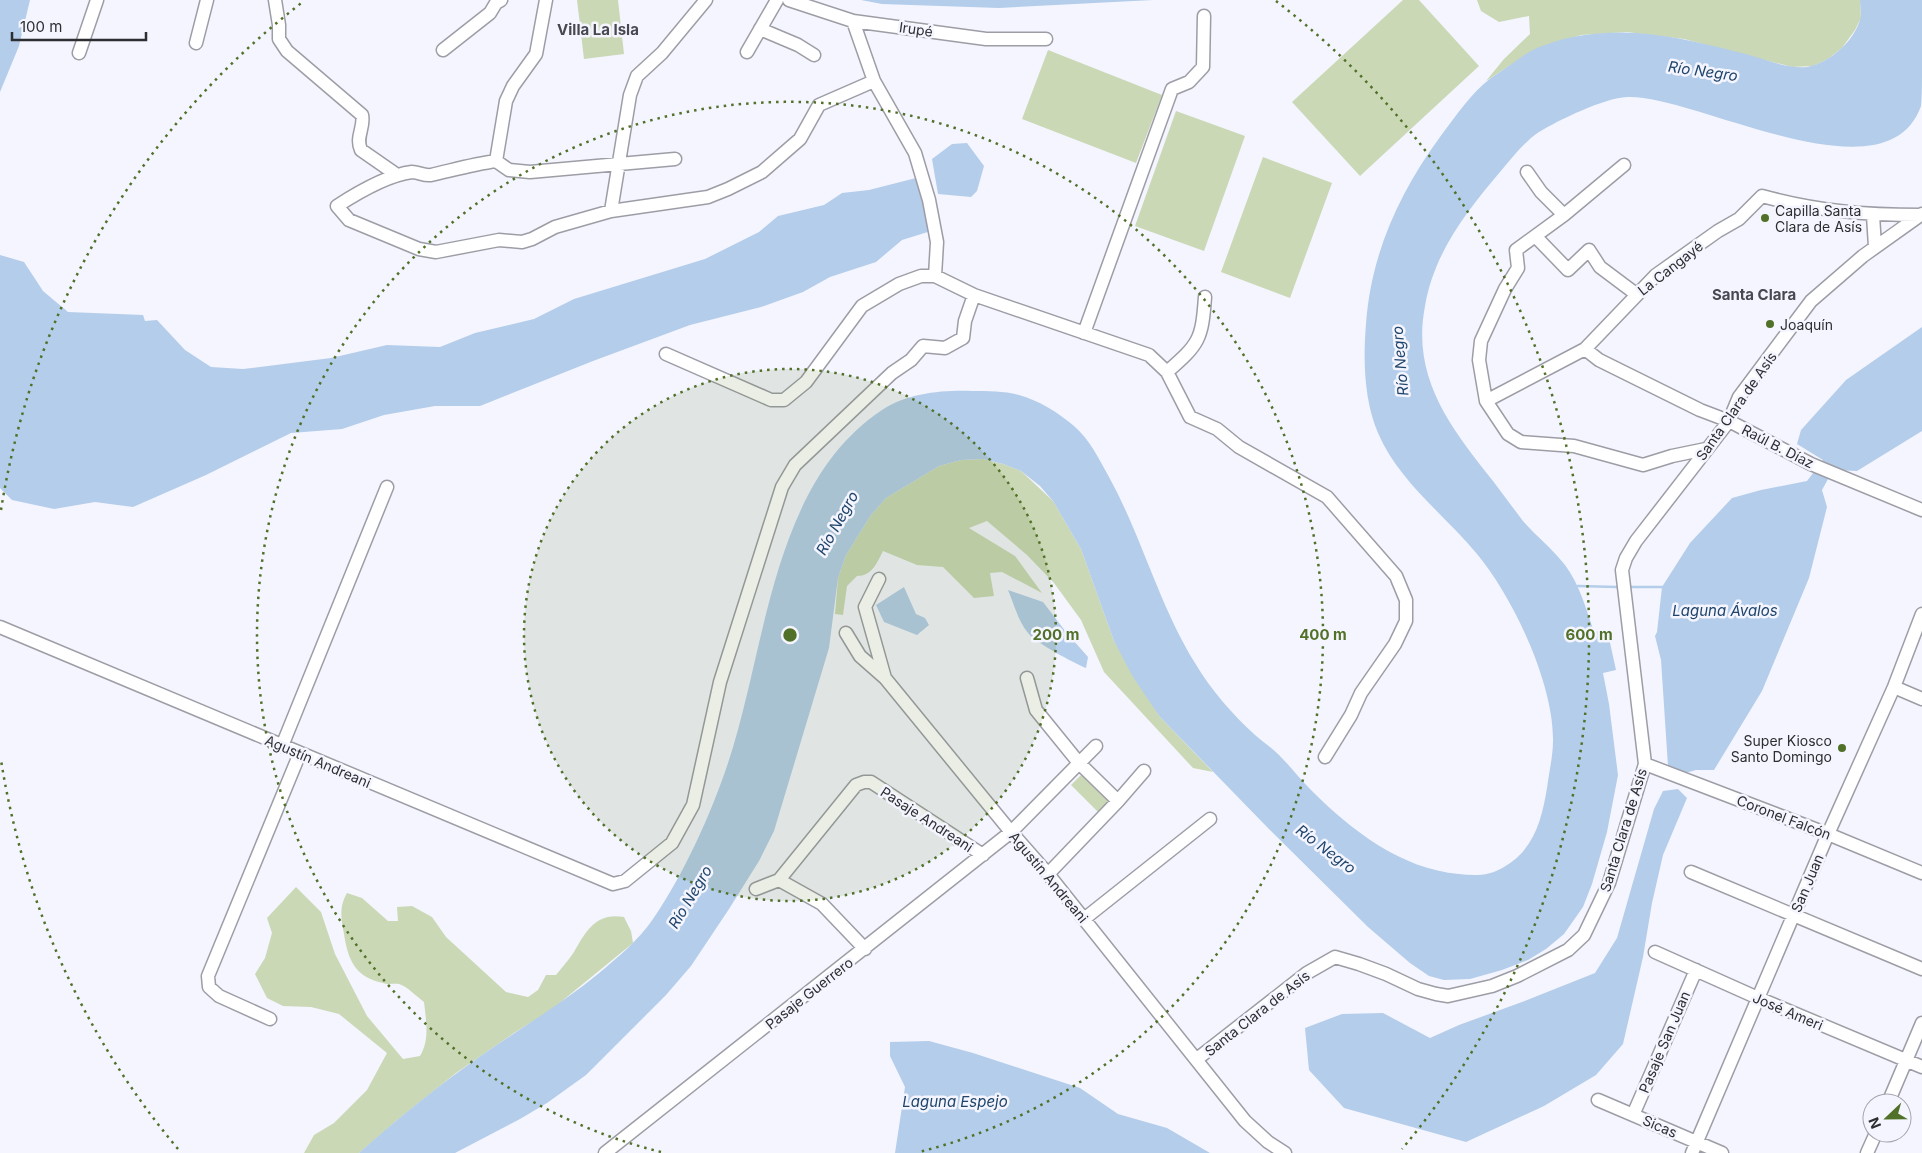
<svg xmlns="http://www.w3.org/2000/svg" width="1922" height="1153" viewBox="0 0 1922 1153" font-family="Inter,sans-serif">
<rect width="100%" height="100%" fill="#f4f5fe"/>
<path fill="#cad8b5" d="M577 0H618L624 54 584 59Z
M1403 0H1419L1479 66 1360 176 1292 102Z
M1477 0H1860L1861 18 1855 30 1842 48 1828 59 1813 66 1792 67 1684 39 1627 32 1581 35 1532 51 1486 81 1504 59 1530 34 1529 16 1499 22 1481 11Z
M1048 50 1162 95 1136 163 1022 119Z
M1176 111 1245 136 1204 251 1135 226Z
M1263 157 1332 183 1290 298 1221 272Z
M983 459 1003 464 1021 471 1053 501 1081 549 1114 641 1160 717 1213 772 1193 768 1104 672 1081 620 1054 583 1027 555 987 521 969 528 1015 556 1042 593 1002 572 990 573 994 596 974 598 943 567 917 565 883 551C877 563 872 576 857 576L847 586 843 615 835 614 838 578 846 555 871 515 886 498 939 466 961 460Z
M1084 772 1111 800 1098 812 1071 785Z
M296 887 321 912 335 954 367 1016 403 1059 420 1056C430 1040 426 1020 424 1002 417 997 407 986 399 984 394 983 388 985 383 983 355 977 348 960 344 934 341 918 339 907 347 893L362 898 388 921H398L397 907 412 906 432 917 446 937 506 992 528 997 538 990 546 975H556C562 967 569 960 574 952 586 931 596 912 624 917L631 931 633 943 551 1010 514 1033 456 1073 402 1116 359 1153H304L314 1135 334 1123 367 1090 387 1053 339 1014 311 1007 283 1006 267 998 255 974 265 958 272 933 267 918Z"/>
<path fill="#b4cdea" d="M0 0H30L19 46 0 92Z
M861 0H1153L999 8 882 4Z
M1860 0H1922C1922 24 1922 48 1922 72 1922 83 1922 96 1921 106 1886 204 1695 94 1627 97 1604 98 1559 120 1539 132 1524 142 1512 158 1500 172 1466 212 1434 253 1425 306 1411 378 1451 428 1493 481 1503 494 1513 508 1523 521 1536 536 1553 549 1565 565 1580 585 1586 609 1594 632L1607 629 1616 670 1603 673 1609 704 1618 775 1607 832 1592 884 1583 907 1564 934 1546 949 1528 960 1502 970 1470 979 1444 980 1429 976 1410 963 1368 927 1267 827 1160 717 1133 677 1114 641 1081 549 1053 501 1040 486 1021 471 1003 464 983 459 961 460 939 466 886 498 871 515 846 555 838 578 829 648 774 831 759 861 729 909 691 966 666 995 586 1075 547 1103 520 1119 455 1153H359C398 1118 439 1085 482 1055 521 1028 561 1004 598 974 618 957 638 941 653 919 684 874 711 814 728 763 767 647 771 484 882 410 908 393 942 390 972 391 988 391 1005 391 1019 395 1038 400 1059 413 1074 426 1090 440 1099 459 1109 477 1142 537 1159 605 1195 663 1211 690 1232 714 1255 735 1263 742 1272 748 1279 755 1290 766 1300 779 1311 790 1351 830 1401 869 1459 874 1475 876 1490 876 1504 867 1534 850 1542 819 1547 788 1549 772 1553 756 1553 741 1554 684 1513 597 1477 554 1445 515 1399 482 1378 433 1364 400 1363 360 1366 324 1371 254 1399 193 1440 137 1456 116 1470 94 1491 78 1500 72 1509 66 1517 60 1529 52 1531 50 1545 45 1573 34 1607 31 1638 33 1675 36 1710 45 1746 54 1765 59 1786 69 1807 67 1830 63 1856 40 1861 16 1861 11 1860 5 1860 0Z
M967 143 984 166 977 191 971 197 938 194 932 159 952 144Z
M916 178 931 231 902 240 876 262 830 277 803 292 761 307 690 325 593 361 480 406H435L384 415 342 429 291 433 206 475 133 507 95 502 54 509 12 500 0 488V255L24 262 43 291 68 312 143 315 145 321 157 320 185 350 211 367 243 369 331 358 387 345 440 347 475 333 534 319 574 299 705 259 759 232 778 216 824 205 842 193 869 190Z
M1922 327V431L1857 471 1833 470 1822 490 1827 507 1809 578 1762 691 1714 770H1696L1682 774 1668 766 1661 660 1655 636 1657 632 1662 587 1690 543 1732 498 1761 490 1807 481 1823 460 1797 444 1801 430 1846 380Z
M904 587 916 614 925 618 929 625 917 635 884 622 876 605Z
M1008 590 1043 602 1066 632 1088 657 1086 668C1074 663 1036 643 1028 633 1018 621 1014 604 1008 590Z
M1678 789 1687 798 1663 855 1652 903 1643 957 1623 1044 1596 1075 1544 1106 1466 1142 1344 1108 1309 1070 1305 1028 1342 1014 1383 1013 1430 1038 1459 1025 1522 1002 1595 973 1617 938 1654 809 1663 791Z
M929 1041 973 1053 1080 1088 1118 1114 1167 1128 1210 1153H895L905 1087 890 1056V1042Z"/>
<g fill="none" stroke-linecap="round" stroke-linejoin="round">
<path stroke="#b4cdea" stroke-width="2.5" d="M1578 586 1617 587
M1631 587H1662"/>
<g stroke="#9d9da6" stroke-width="15">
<path id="minor" d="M275 0 279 25V39L287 51 362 115C365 127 355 137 361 150L397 175
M789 0 853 21 986 39H1046
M853 21 874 81 915 153 929 200 937 242 935 276 974 295 1149 355 1167 372 1190 417 1217 429 1239 447 1327 497 1396 576 1406 600V621L1395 644 1361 693 1351 715 1325 757
M760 29 798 45 814 55
M196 43 207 0
M443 50 490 13 496 3 501 0
M747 52 777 0
M79 53 97 0
M675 159 530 172 509 170 496 161C474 164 453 170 431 175 424 176 418 172 412 172 388 175 357 193 337 206L349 220 419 249 436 252 499 240 522 242 532 239 555 227 611 211 708 197 728 189 762 172 800 139 819 105 874 81
M496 161 506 101 513 86 536 54 546 0
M1527 172 1541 192 1564 215 1516 250 1518 268 1505 289 1481 341 1479 360 1486 401 1508 434 1521 442 1574 446 1643 465 1672 456 1706 449
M611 211 630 95 637 76 662 53 706 0
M1564 215 1624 165
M1873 215 1875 247
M1536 237 1568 270 1589 250 1600 267 1636 294
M1084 333 1172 89 1189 82 1203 67 1204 16
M1585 349 1599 360 1700 410 1729 421 1811 464 1922 510
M666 354 771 400H784L806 382 862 306 899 284 921 276H935
M1167 372C1199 344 1202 340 1205 297
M1486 401 1585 349 1656 275 1718 231 1739 219 1762 196C1817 211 1865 215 1921 215
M879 579 865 607 885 678 1011 832 1048 874 1245 1121 1268 1142 1285 1153
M0 627 613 884 625 881 672 843 693 805 720 682 782 487 795 465 892 373 911 360 923 346 945 348 963 338 965 321 974 295
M846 633 860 656 885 678
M1027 678 1036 710 1079 763 1118 801
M1894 687 1922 699
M282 746 387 487
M1645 764 1828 834 1922 873
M1691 872 1922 969
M1048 874 1118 801 1144 771
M779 880 822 904 865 949
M756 889 779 880 856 785 864 782H871L983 855
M1084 919 1210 819
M1655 952 1758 998 1922 1067
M270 1019 219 996 209 987 208 976 300 753
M1197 1059 1307 973 1335 957 1359 964 1386 974 1418 989 1436 994 1448 996 1492 986 1517 976 1568 950 1584 935 1609 883 1645 764 1622 570 1626 558 1636 541 1729 421 1739 397 1811 301 1863 256 1922 214
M1598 1100 1722 1153
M1888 1103 1922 1023
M1633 1115 1696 970
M605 1153 1011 832 1096 746
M1692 1153 1828 834 1894 687 1922 614
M1867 1153 1876 1133"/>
</g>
<use href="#minor" stroke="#fff" stroke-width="12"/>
</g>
<circle cx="790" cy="635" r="266" fill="#517128" fill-opacity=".12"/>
<g fill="none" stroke="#517128" stroke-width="2.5" stroke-dasharray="2.5 5">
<circle cx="790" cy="635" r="266"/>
<path d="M661 1152A533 533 0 1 1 919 1152"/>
<path d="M178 1149A799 799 0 0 1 1 760M1 510A799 799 0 0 1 304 1M1276 1A799 799 0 0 1 1402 1149"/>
</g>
<g fill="#517128" stroke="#f4f5fe" stroke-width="2">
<circle cx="1765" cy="218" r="5"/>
<circle cx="1770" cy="324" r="5"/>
<circle cx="1842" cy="748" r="5"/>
</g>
<g text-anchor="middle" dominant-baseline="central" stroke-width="5" stroke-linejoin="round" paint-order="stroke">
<g font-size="14" fill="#2d2e31" stroke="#f4f5fe">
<text transform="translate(916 29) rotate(8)">Irupé</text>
<text transform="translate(1670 268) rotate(-38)">La Cangayé</text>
<text transform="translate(1736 406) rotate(-55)">Santa Clara de Asís</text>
<text transform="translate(1778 446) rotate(27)">Raúl B. Díaz</text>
<text transform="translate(318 761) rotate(23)">Agustín Andreani</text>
<text transform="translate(1784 817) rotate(21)">Coronel Falcón</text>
<text transform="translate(927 819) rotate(33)">Pasaje Andreani</text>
<text transform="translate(1623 830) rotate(-73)">Santa Clara de Asís</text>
<text transform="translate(1049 877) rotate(50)">Agustín Andreani</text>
<text transform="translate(1807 883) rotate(-67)">San Juan</text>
<text transform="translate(809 993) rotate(-38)">Pasaje Guerrero</text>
<text transform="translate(1788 1011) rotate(23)">José Ameri</text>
<text transform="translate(1257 1013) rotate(-38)">Santa Clara de Asís</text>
<text transform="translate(1664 1042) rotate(-67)">Pasaje San Juan</text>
<text transform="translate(1660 1126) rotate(23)">Sicas</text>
</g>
<g font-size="14" fill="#2d2e31" stroke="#f4f5fe" text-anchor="start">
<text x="1775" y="210">Capilla Santa<tspan x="1775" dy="16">Clara de Asís</tspan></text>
<text x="1780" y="324">Joaquín</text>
<text x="1832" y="740" text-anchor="end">Super Kiosco<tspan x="1832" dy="16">Santo Domingo</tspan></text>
</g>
<g font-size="15" font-weight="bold" fill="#484850" stroke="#f4f5fe">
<text x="598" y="29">Villa La Isla</text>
<text x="1754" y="294">Santa Clara</text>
</g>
<g font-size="15" font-style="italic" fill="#20456c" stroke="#f4f5fe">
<text transform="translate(1703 71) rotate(8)">Río Negro</text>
<text transform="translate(1400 361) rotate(-95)">Río Negro</text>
<text transform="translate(837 523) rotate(-61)">Río Negro</text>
<text x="1725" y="610">Laguna Ávalos</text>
<text transform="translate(1326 849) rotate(37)">Río Negro</text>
<text transform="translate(690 897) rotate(-59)">Río Negro</text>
<text x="955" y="1101">Laguna Espejo</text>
</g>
</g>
<circle cx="790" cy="635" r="8" fill="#517128" stroke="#f4f5fe" stroke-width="2.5"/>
<g font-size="15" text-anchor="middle" font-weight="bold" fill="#517128" stroke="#f4f5fe" stroke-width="5" stroke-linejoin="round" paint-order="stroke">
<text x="1056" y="640">200 m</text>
<text x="1323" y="640">400 m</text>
<text x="1589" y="640">600 m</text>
</g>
<g transform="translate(1887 1118) rotate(248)"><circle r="24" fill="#f4f5fe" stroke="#a4a5ac"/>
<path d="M0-4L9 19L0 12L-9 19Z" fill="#517128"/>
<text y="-8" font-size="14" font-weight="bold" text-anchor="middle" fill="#2d2e31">N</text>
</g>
<path d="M12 32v8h134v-8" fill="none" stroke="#2d2e31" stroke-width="2.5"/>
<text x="20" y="32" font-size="15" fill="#2d2e31" stroke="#f4f5fe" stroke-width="4" paint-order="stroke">100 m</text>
</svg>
